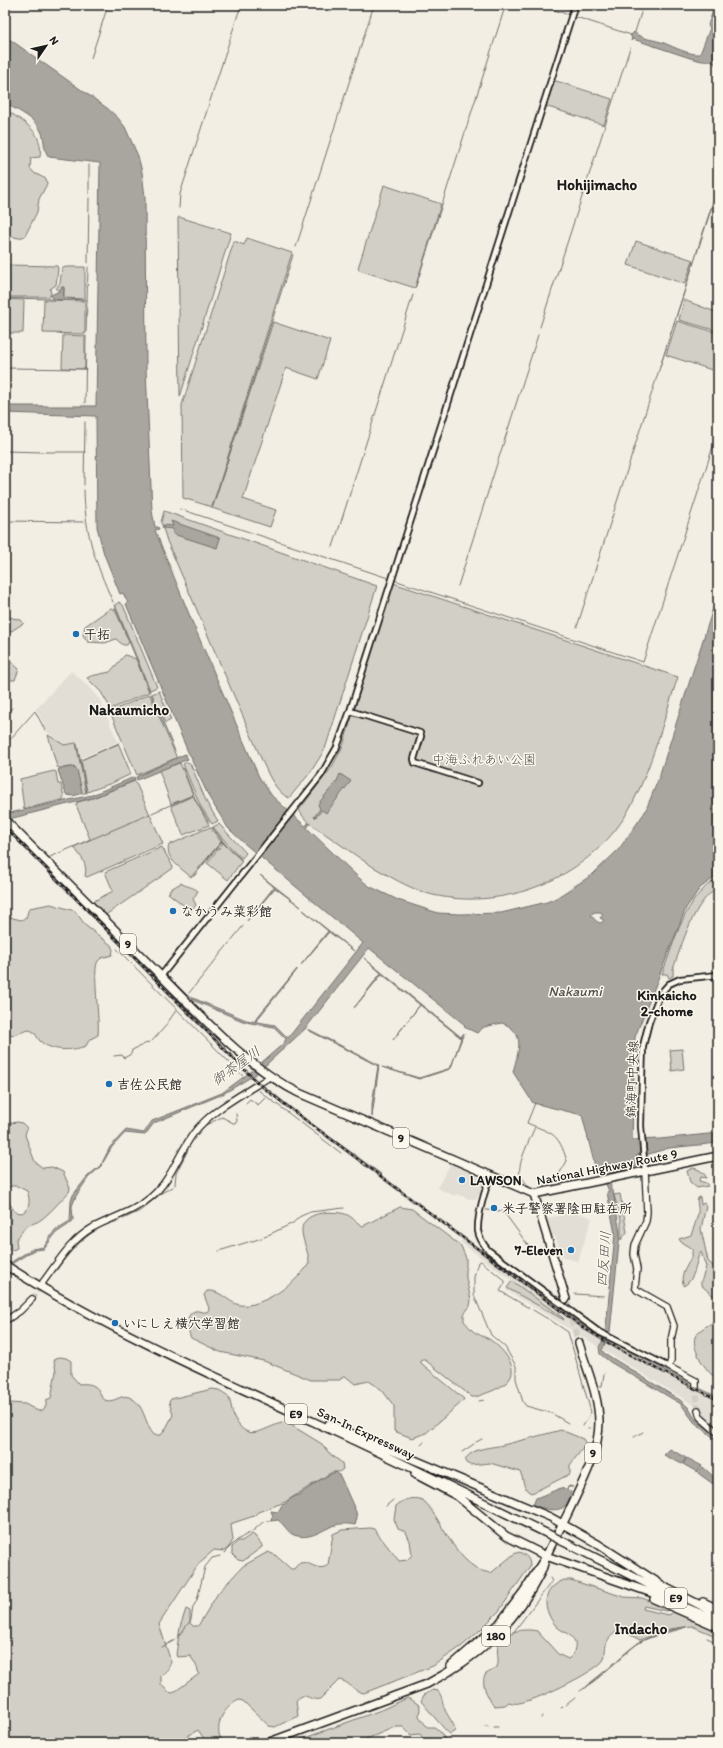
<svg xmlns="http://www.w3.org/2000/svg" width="723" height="1748" viewBox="0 0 723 1748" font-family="Itim,'Klee One',sans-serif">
<rect width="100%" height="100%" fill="#f2eee4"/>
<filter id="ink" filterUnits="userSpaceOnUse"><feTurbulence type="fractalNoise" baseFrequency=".025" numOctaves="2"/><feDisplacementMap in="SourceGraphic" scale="8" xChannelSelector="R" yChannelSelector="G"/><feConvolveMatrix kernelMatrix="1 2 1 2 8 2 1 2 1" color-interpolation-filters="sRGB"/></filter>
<g filter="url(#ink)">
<path fill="#e2ded5" d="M71 671 86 684 100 700 118 742 81 758 77 743 64 745 47 732 36 709Z
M451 1163 473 1173 481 1179 483 1186 481 1195H478L477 1199H470L456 1194 455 1196 437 1188Z
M573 1211 592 1218 578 1261 563 1258 555 1236 552 1237 547 1219Z
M464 1237 593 1331 689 1382 692 1387 701 1390 703 1389 718 1397V1430L703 1418 700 1409 506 1290 511 1280 460 1242Z"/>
<path fill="#d2cfc6" stroke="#777671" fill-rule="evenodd" d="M553 80 612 99 604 125 545 106Z
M5 109C23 122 44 131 40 157L31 158 30 168 34 173 46 179 47 184 39 199 37 212 25 236 19 238 8 236 6 231 8 226 5 223Z
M384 185 441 204 415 288 359 270 358 268Z
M179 217 231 233 180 397 178 218Z
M247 238 292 253 212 507 183 498 182 405 234 241 244 245Z
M636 241 693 260 685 284 628 265Z
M6 265 57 266 58 269 56 285 50 289 51 293 49 297H5Z
M67 267H85V299L64 298V287H62L59 290 56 289 60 283 62 268Z
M5 299 24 300 23 333H5Z
M44 300 85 301V334L43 333Z
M684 300 718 313V331L679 320Z
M677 321 718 333V372L666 355Z
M273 322 330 341 318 379 286 368 243 499 276 510 270 527 212 508Z
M63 335 85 336V369L62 368Z
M164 511 377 586 325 749 310 773 289 798C277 793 269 776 264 765L167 541 161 522Z
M393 583 678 677C663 721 649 779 624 818 584 879 504 911 433 895 417 891 403 884 389 876 368 865 350 851 331 838 323 832 313 827 306 820 303 817 301 813 299 810L332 767 343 746Z
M119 602 123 605 157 687 150 690 115 605Z
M111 608 115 610 117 614 129 642 127 645H123L116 639 105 643 88 642 83 635 85 626Z
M9 617 21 620 24 623 5 635V621Z
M125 655 136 659 149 692 111 709 101 692 87 678 91 676 110 672Z
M5 659 10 661 19 669 15 680H5Z
M159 691 171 720 165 723 152 694Z
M149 694 150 695 176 756V758L137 775 110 712Z
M48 735 64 745 76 743 86 793H82L76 768C70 765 63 770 57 767Z
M118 744 119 745 131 774 112 783 87 792 81 760Z
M186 762 190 763 207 803 218 821 212 824 200 805 183 764Z
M180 763 193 795 171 804 159 770Z
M54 771 56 772 58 784H61L64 797 62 800 24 809 20 779Z
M135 781 163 844 87 877 85 876C88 864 81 857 74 847L90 839 76 805 78 802 93 798Z
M193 796 209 825 183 835 171 806Z
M219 824 246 853 242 858 231 848 213 827Z
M210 827 221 842 191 877C182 869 164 858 169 845Z
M223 843 242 861 228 880 207 863Z
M162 847 173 867 172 869 107 914 105 915 92 902 113 891 105 872Z
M718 878V889C695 897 681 948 673 969V976L669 978 667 974H662C675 941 685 896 718 878Z
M181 883C186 887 192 886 198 891L193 899 196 905 191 911 168 893 170 892 169 890Z
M51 904 75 911 86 926 111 945 113 950 112 955C108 957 102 956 98 961 92 969 100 1021 98 1035L89 1040 86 1046C72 1051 52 1052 40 1041 37 1038 36 1033 32 1031 26 1027 16 1039 5 1033V916L21 920 26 918 29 908Z
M682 1049 684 1069 672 1071 670 1050Z
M17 1122 22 1123 27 1128 25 1135 35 1162 43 1168 52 1167 63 1172 70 1188 69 1192C60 1201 52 1211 42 1219 37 1223 33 1223 27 1226 25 1227 18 1237 16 1240L17 1248 13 1250 5 1248V1124ZM11 1186H17L27 1191C30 1199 31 1208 22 1213L15 1212 6 1198V1190Z
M693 1168C698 1169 705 1172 706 1178L701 1177 699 1181 706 1183 708 1186 697 1188 690 1182 687 1171Z
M620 1194 627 1232 621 1240V1220L614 1195Z
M700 1197 701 1205 704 1203 706 1206 701 1229 708 1261 713 1266 718 1267V1300L701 1285V1282L706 1267 701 1252H700C695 1264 696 1278 684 1286 677 1272 694 1262 692 1249L681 1242 679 1239 691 1235C694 1227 697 1220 698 1212 699 1207 696 1203 698 1198Z
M400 1207 412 1209 461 1246 466 1258V1278L471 1300 470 1306 464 1314V1321C468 1325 472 1332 478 1334 481 1336 485 1337 489 1339 501 1347 522 1368 507 1382 498 1390 486 1393 476 1397H472L425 1360H421V1363L464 1399 462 1402 426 1433 412 1438 394 1431V1406L382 1390 369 1381 355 1384 344 1375 340 1380H311L264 1361 220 1352 191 1338C188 1332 184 1314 195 1311 200 1310 203 1314 208 1311L209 1308 204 1295 207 1291C220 1289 228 1303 240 1305 260 1309 300 1281 309 1263 309 1252 303 1243 302 1232 300 1212 331 1210 345 1214 352 1216 356 1223 363 1226Z
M512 1281 563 1318 564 1320 507 1288Z
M718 1320V1380C708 1374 691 1350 695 1337 698 1329 711 1324 718 1320Z
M60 1357 66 1358 71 1361V1375L79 1384C88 1383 96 1384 100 1393 102 1396 101 1398 105 1400 113 1404 120 1394 129 1397 145 1403 144 1424 154 1435H161L165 1430 173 1415 169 1402 171 1399 212 1389 219 1390 227 1395C232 1402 231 1412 235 1419 249 1446 266 1425 286 1422L322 1444 329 1453 342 1463 343 1469 339 1472H332L285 1502 258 1512 254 1516 233 1523 231 1525 233 1540 229 1547 224 1551 214 1550 199 1563 159 1624 171 1662 167 1671 161 1676V1684L168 1692 173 1693 199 1674 196 1664 190 1656 178 1657 176 1655 180 1627 186 1609 190 1611V1623L193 1626H198L218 1593 243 1566 268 1552 275 1555 291 1569H294C305 1552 315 1575 328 1565L333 1534 342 1530 370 1528 374 1529 399 1561 407 1560 412 1555 410 1541 406 1532 398 1529 394 1519 396 1506C402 1500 414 1496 422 1500 428 1503 432 1512 436 1517 447 1535 458 1557 476 1568 480 1571 486 1572 491 1573L514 1554 519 1552C526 1555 530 1558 530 1566L499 1611 477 1633 462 1646 433 1666 364 1693C354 1692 349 1681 339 1680L320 1699C310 1702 303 1689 296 1701L298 1716 275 1727 269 1726 243 1701 239 1700C226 1706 217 1719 219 1734 220 1737 222 1740 222 1743H207L198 1730 175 1743H5V1399L10 1403 25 1404 38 1411 43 1410 46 1406V1400L51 1398 56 1371 54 1361 56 1358Z
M561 1430 583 1439 586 1444 570 1465V1474L534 1492 531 1493C521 1488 525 1480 520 1472L490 1463 470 1465 466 1463V1458C475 1447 491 1448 503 1445 523 1440 542 1435 561 1430Z
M252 1534 255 1536 262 1545V1547L243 1561 238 1560 232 1554V1547L238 1541H242Z
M564 1580H571L624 1597 642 1598 666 1607 669 1610 666 1611 644 1606 643 1609 668 1615 671 1614 673 1610 718 1631V1637L692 1626 670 1629 640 1640 623 1631H618C599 1642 609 1654 602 1662 591 1674 535 1701 519 1703 516 1704 512 1703 509 1702L505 1705 495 1706C489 1701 479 1682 486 1674 489 1672 494 1670 497 1667 500 1660 496 1653 498 1645 501 1631 525 1628 537 1631L558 1654 568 1659 573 1655C574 1651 576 1646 575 1642 573 1635 561 1631 556 1626 542 1609 541 1589 564 1580Z
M433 1690 438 1691C443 1697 442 1703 445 1710 448 1717 455 1724 455 1731L450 1734C448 1734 424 1705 421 1701L424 1695Z
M407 1698 412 1700 419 1705 420 1708 419 1716 427 1727C429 1727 431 1727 434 1727 439 1729 445 1738 446 1743L429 1739 424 1740 420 1734 411 1735 403 1727H395L357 1743H291L381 1710Z"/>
<path fill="#a9a6a0" stroke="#716f6b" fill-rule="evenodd" d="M715 5H718V66L711 61H702L690 58 633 39 631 41 632 37 630 36 634 32C642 40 654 39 664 43 674 47 689 55 700 54L710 28 708 25Z
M5 36 107 108 118 118 125 127 138 156 142 172 145 197 146 368 152 511 155 527H158L159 529 155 530 191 619 259 777 272 796 304 825 306 826 308 823 310 824 307 828 359 878 369 886 398 900 438 913 460 914 501 913 547 902 556 898 592 875 619 849 645 812 658 780 718 593V875L700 888 686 908 635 1037 632 1140 660 1139 718 1133V1143L669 1148 649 1154 637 1155V1166L631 1169 610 1173 611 1191H613L620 1233 610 1332 602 1350 604 1353 680 1400 688 1407 696 1420 718 1437V1441L694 1422 681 1404 610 1362 600 1354 599 1347 605 1337 615 1234 607 1192 609 1191 601 1173 597 1174 582 1115 533 1103 513 1072C518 1052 527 1032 502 1023L484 1027 477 1033 464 1027 465 1025 369 948 305 1029 256 1074 223 1094 154 1123 145 1135 125 1133 112 1147 101 1166 88 1178 76 1196 72 1206 73 1220 71 1223 56 1233 44 1249 34 1250 13 1263 5 1272V1267L13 1261 32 1249 44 1247 55 1230 70 1221 71 1201 73 1195 87 1177 101 1165 110 1147 126 1130 144 1133 152 1121 222 1093 253 1070 284 1043 286 1039 274 1027 245 1022 190 999 167 975 188 996 246 1020 275 1025 288 1038 363 943 245 844 228 828 210 799 192 761V758L188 752 126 604 128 603 123 593 120 594 104 554 97 527 96 416 5 413V406H96L100 163 49 157C43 150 45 141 42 133 36 118 18 111 5 103ZM595 912H600L603 914 600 918 604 920 601 923C597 923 592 917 591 914Z
M718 186V188L660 367Z
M62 287 64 288 63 300 52 299 54 298 51 297V295L61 290Z
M171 521 220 538 217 548 173 534V529L163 528V525L173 526Z
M185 754 188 759 137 780 136 777Z
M72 767 77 770 82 791C80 796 70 797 66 794L58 770 59 769Z
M340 774 351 781 326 813 322 810 315 818 314 817 320 809 318 804 337 781Z
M134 777 135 780 92 798 9 819 5 814 92 795Z
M212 827 226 845 242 860 222 842 193 877 222 841Z
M260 875 301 907 275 888 247 921 274 887Z
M303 910 354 951 329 932 301 965 328 931Z
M364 958 461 1037 464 1033 450 1069 419 1079 382 1067 419 1078 451 1068 461 1038 420 1005 393 1040 420 1005 382 974 354 1008 381 973Z
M297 969V970L256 1021 255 1020Z
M308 1029 379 1065 372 1117V1104L378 1066 308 1030Z
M670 1449 686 1458 682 1464 664 1455Z
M687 1458 702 1466 697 1472 683 1464Z
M703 1467 716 1479 713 1484 698 1473Z
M336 1472 340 1476 356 1512 357 1518 355 1525C349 1524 342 1523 336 1525 322 1529 311 1541 294 1535 288 1533 284 1524 278 1520L270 1521 273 1516 271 1511 278 1512 282 1505C287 1504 288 1500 292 1498 307 1492 320 1477 336 1472Z
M569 1486 573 1487H568L567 1490 571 1492C570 1496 568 1502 566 1505 558 1514 542 1508 533 1505L536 1498 561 1488 566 1490Z
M686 1627C672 1633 653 1633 639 1643 620 1654 605 1676 585 1687L614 1664 639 1642 670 1630Z"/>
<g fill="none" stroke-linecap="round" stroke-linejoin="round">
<path stroke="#716f6b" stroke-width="1" d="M540 5 566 14
M641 11 643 5
M576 17 631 35
M635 32 641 13
M91 58 108 5
M89 194V165
M179 208 180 194 241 5
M296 247 374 5
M88 263 89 198
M416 286 505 7
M5 298 52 299
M64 299 87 300
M540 327 630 48
M86 333 88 267
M5 368 86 369
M85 403 86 336
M5 451 43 452
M45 452H85
M84 485 85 422
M84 490C85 534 95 562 113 602
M213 506 293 255
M180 509 388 578
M5 521 84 522
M333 547 413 295
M394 580 643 662 718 431
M458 586 538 335
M114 605 150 692
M577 627 660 367
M151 694 175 751
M5 714 12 708
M77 744 87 793
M5 745 35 711 45 730
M81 760 119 743
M183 768 196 801 209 822
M152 813 193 795
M50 857 150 814
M117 949 244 1077
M189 993 243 926
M152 1041 164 1028 177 1009
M114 1056 122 1055 124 1058 131 1054 132 1050 149 1042
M264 1086 304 1118 381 1174
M258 1090 341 1153
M246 1103 250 1099 258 1105 266 1097
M535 1103 527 1123C553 1134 558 1132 567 1161L553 1184
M206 1125 222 1117 235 1124 237 1121 236 1114
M175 1185 176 1173 188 1150
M529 1187C526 1183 522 1178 520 1174 517 1164 531 1137 535 1127
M486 1210 503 1211 528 1245
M123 1219 140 1211 163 1192 173 1187
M268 1235 293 1223 299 1217 310 1212 344 1208
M250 1242 267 1236
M219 1251 248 1242
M56 1271C71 1249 91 1227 119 1221
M575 1294 604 1296
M529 1308 500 1291 505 1283V1281L481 1261 478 1262 474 1277V1295L491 1335 505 1347 516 1366V1379L523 1402 526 1406 551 1413 568 1423
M533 1310 548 1319
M550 1320 568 1332 591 1412 583 1426
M607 1339 612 1342
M615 1344 691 1384
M600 1386H602L604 1374
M699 1388 718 1397
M479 1401 484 1400
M588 1428H590
M634 1437 643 1432
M476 1442 482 1439
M421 1445 424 1442
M462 1452 474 1444
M386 1506 393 1500
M224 1553 236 1541 254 1530 263 1522 271 1520
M513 1633 552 1581 550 1578
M177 1638 191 1620 193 1607 197 1600 205 1567 212 1558 220 1556
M707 1638 718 1643
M162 1647 175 1640
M580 1691 586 1687
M566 1705 575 1698
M561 1708 562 1707
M541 1718 542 1716
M485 1726H488
M494 1727H498"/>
<path stroke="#d2cec6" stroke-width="5.5" stroke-dasharray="5.5 3" stroke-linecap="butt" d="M32 1299 42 1284
M696 1387 698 1410"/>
<path stroke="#d2cec6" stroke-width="7" stroke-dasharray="7 3.5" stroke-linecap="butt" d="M566 1299 579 1343"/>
<g stroke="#1c1c1c" stroke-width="8">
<path id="minor" d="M350 711 420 733 421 736 414 759 415 763 478 783
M161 976 321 775 337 747 350 711 575 5
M645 1171 641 1126 642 1077 643 1046 649 1022 660 994 669 984 680 979 718 975
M491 1175C485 1189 477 1216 478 1231 479 1238 483 1244 488 1250L599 1332 669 1367"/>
</g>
<g stroke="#1c1c1c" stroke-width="8">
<path id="major" d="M645 1171 647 1212 646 1221 635 1245 634 1254 637 1269 635 1287 637 1290 667 1307 674 1326 671 1340V1360L669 1367 696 1381V1387
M43 1282C58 1262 70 1241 92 1228 112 1217 134 1212 151 1197 171 1180 178 1155 193 1134 212 1109 245 1093 271 1076
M5 1321 20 1311 32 1299
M698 1410 700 1417 718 1433"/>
</g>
<g stroke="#1c1c1c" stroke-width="10">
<path id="highway" d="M5 820C57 872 109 924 161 976 203 1018 247 1067 299 1093L534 1194 718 1156
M534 1194 566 1299
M5 1265C103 1327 209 1374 314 1422 393 1458 470 1496 548 1534
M329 1424 550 1517 596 1543 668 1589 718 1614
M415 1474 457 1496 506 1536 546 1556 652 1593 718 1621
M562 1541 668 1594
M654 1599 718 1627
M703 1602 718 1609
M451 1666 499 1624 524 1591 543 1561
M267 1743 427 1684C477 1658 514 1625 540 1574 543 1569 544 1562 546 1557 552 1542 561 1528 568 1513 581 1485 599 1454 599 1422 599 1395 586 1368 579 1343"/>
</g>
<use href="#minor" stroke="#fbf7ec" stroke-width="4.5"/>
<use href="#major" stroke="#fbf7ec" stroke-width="5.5"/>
<use href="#highway" stroke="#fbf7ec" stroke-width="7"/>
<g stroke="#1c1c1c" stroke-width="2.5">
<path id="rail" d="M5 827 235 1060 259 1084 288 1107 585 1329 620 1350 718 1400"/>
</g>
<use href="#rail" stroke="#fbf7ec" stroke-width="1" stroke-dasharray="3" stroke-linecap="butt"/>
<g stroke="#1c1c1c" stroke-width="10" stroke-linecap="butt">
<path id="highway-bridge" d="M548 1534 562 1541"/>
</g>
<use href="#highway-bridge" stroke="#fbf7ec" stroke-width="7"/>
</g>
</g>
<g fill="#1f6fb2" stroke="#fbf7ec" stroke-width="1.5">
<circle cx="76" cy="634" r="4"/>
<circle cx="173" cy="911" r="4"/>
<circle cx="109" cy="1084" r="4"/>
<circle cx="462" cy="1180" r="4"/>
<circle cx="494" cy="1208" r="4"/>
<circle cx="571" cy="1250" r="4"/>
<circle cx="115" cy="1323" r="4"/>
</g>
<g text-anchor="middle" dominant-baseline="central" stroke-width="3" stroke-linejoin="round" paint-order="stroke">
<g fill="#fbf7ec" stroke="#5f5e5a" stroke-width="1">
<rect x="120" y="934" width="16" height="20" rx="3"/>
<rect x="393" y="1128" width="16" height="20" rx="3"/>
<rect x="285" y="1404" width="22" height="20" rx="3"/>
<rect x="585" y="1443" width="16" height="20" rx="3"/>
<rect x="665" y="1588" width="22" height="20" rx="3"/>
<rect x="482" y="1626" width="28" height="20" rx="3"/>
</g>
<g font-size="12" font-weight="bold" fill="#1c1c1c">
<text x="128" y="944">9</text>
<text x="401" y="1138">9</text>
<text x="296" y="1414">E9</text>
<text x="593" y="1453">9</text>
<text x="676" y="1598">E9</text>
<text x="496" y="1636">180</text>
</g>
<g font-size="13" font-weight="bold" fill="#1c1c1c" stroke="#fbf7ec" text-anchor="start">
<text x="84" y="634">干拓</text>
<text x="181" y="911">なかうみ菜彩館</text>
<text x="117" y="1084">吉佐公民館</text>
<text x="470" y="1180">LAWSON</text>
<text x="502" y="1208">米子警察署陰田駐在所</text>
<text x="563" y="1250" text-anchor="end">7-Eleven</text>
<text x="123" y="1323">いにしえ横穴学習館</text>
</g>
<g font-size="13" fill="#53524f" stroke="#fbf7ec">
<text x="484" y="759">中海ふれあい公園</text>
</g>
<g font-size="13" fill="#1c1c1c" stroke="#fbf7ec">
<text transform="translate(632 1079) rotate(-88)">錦海町中央線</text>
<text transform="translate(607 1167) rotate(-11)">National Highway Route 9</text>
<text transform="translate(366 1433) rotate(25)">San-In Expressway</text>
</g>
<g font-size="14" font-style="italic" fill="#545351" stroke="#fbf7ec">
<text x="575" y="991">Nakaumi</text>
<text transform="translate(236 1066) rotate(-36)">御茶屋川</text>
<text transform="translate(604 1259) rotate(-86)">四反田川</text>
</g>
<g font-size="14" font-weight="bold" fill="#1c1c1c" stroke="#fbf7ec">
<text x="667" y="995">Kinkaicho<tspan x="667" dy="16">2-chome</tspan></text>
</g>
<g font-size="15" font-weight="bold" fill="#1c1c1c" stroke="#fbf7ec">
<text x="597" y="185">Hohijimacho</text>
<text x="129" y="710">Nakaumicho</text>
<text x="641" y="1629">Indacho</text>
</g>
</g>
<rect width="723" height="1748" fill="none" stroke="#fbf7ec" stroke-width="20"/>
<rect x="10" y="10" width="703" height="1728" fill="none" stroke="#1c1c1c" stroke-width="1.5" filter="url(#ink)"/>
<g transform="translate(46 46) rotate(56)" stroke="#fbf7ec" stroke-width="3" paint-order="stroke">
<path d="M0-3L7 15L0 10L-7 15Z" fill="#1c1c1c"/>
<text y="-6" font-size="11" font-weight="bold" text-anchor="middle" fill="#1c1c1c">N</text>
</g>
</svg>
